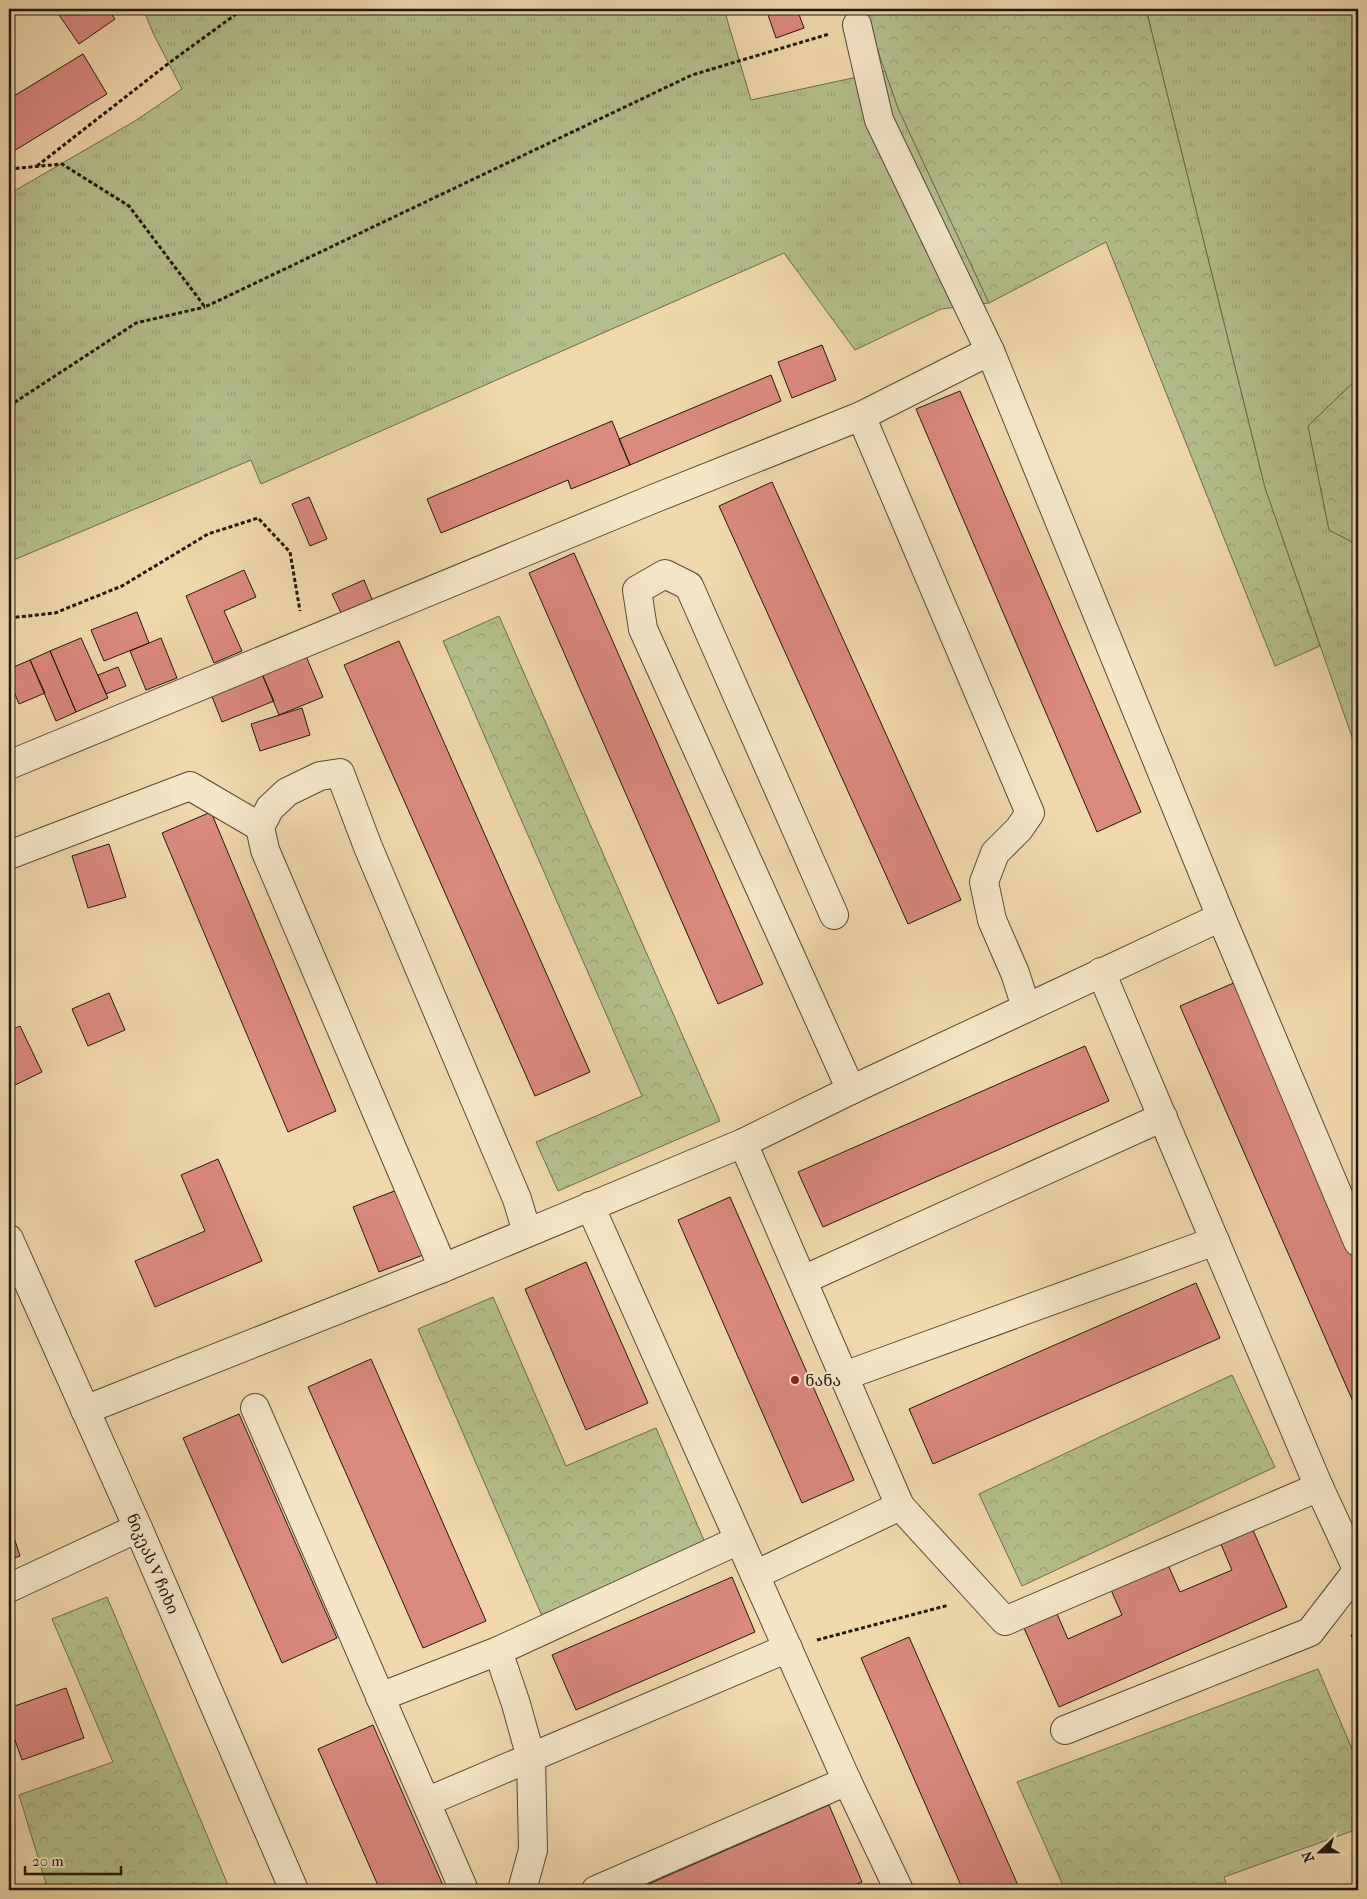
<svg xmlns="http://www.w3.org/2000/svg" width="1367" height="1899" viewBox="0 0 1367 1899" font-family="'IM FELL French Canon','Noto Serif Georgian',serif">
<defs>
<pattern id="grass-tufts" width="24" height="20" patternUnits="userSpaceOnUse" patternTransform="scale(1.25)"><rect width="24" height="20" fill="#b5bf8c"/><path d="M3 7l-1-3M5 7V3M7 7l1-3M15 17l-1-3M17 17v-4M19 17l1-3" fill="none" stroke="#9ba378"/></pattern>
<pattern id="forest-crowns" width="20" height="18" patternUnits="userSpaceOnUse" patternTransform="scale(1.25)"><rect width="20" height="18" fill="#b5bf8c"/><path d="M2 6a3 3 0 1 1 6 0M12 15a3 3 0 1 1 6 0" fill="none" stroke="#9ba378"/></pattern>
</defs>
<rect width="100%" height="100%" fill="#f0d8ab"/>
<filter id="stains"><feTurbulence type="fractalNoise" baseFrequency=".004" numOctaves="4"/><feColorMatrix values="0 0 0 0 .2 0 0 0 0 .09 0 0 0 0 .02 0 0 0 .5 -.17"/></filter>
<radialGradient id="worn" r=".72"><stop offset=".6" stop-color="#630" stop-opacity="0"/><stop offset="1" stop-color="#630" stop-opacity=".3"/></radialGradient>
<path fill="url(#grass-tufts)" stroke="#6a6a4d" d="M143 9H724L751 100 885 71 898 108 989 303 941 309 855 350 784 253 261 484 251 460 9 562V194L135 121 182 89 154 35Z
M1146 9H1358V378L1308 426 1329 530 1358 545V754L1265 488Z"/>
<path fill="url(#forest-crowns)" stroke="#6a6a4d" d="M863 9H1146L1265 488 1320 646 1275 666 1106 242 989 303 898 108Z
M1358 378V545L1329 530 1308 426Z
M499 616 720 1121 558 1191 536 1142 642 1096 443 641Z
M493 1297 566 1466 656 1428 706 1545 542 1616 418 1329Z
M1232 1375 1275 1467 1022 1586 979 1494Z
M107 1597 230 1890H136L134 1887 121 1890H48L19 1795 113 1762 52 1619Z
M1318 1669 1358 1763V1829L1224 1877 1228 1890H1065L1017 1782Z"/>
<path fill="#da897d" stroke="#20160e" d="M55 9H108L115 19 79 44Z
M766 9H797L804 28 776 38Z
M83 54 107 94 9 154V99Z
M822 345 836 380 792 398 778 362Z
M771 375 781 401 630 465 619 439Z
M960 391 1141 812 1097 832 916 409Z
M612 421 630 465 571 489 568 480 441 533 427 499Z
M772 482 961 900 908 924 719 506Z
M309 497 327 539 310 546 292 504Z
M574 553 763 984 718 1004 529 573Z
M244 570 256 597 224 611 242 651 214 663 186 596Z
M364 580 374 604 343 617 332 594Z
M137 612 149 643 104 661 91 630Z
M81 638 108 698 76 712 50 651Z
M161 638 177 678 146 690 130 651Z
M399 641 590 1072 535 1096 344 665Z
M50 651 76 712 56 721 30 660Z
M306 656 323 697 279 715 262 674Z
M30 660 45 693 19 704 9 680V669Z
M118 667 126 686 106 694 98 675Z
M262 674 274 701 222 722 211 694Z
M302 708 310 735 260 751 251 724Z
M211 812 336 1111 288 1132 162 833Z
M109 844 126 897 88 908 72 856Z
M1236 982 1358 1260V1413L1180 1006Z
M109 993 125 1030 88 1046 72 1009Z
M20 1026 42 1072 9 1088V1031Z
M1085 1046 1109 1101 823 1227 798 1172Z
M218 1159 262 1261 155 1307 135 1261 205 1231 181 1175Z
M397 1190 423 1255 379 1272 353 1207Z
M730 1197 854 1480 802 1503 678 1220Z
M586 1262 648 1403 586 1430 525 1289Z
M1196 1283 1220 1338 933 1464 909 1409Z
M371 1359 486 1621 423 1648 308 1387Z
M239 1414 337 1638 282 1663 183 1438Z
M9 1522 20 1556 9 1560Z
M1252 1528 1287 1607 1059 1707 1024 1628 1057 1614 1068 1639 1122 1615 1111 1590 1168 1565 1180 1592 1232 1570 1220 1542Z
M732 1577 755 1632 576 1710 552 1655Z
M1358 1632V1651L1351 1635Z
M909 1637 1020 1890H963L861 1658Z
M66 1688 84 1738 22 1760 9 1723V1708Z
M373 1725 445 1890H380L318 1749Z
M829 1805 862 1882 842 1890H635Z"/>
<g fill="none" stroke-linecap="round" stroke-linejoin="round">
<g stroke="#544635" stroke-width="30">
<g id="minor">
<path d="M857 25 879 120 990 351 1221 917 1358 1242"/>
<path d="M861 416 1030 813 1019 829 995 853 984 882 992 920 1015 973 1026 1007"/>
<path d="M9 765 653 499 861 416 990 351"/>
<path d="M9 855 190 786 260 827"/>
<path d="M834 915 689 586 665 574 637 590 643 629 851 1090"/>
<path d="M1101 972 1319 1487 1358 1571"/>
<path d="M743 1143 900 1506 1005 1621 1319 1487"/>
<path d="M590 1206 847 1781 596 1890"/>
<path id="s1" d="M9 1239 138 1528 294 1890"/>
<path d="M443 1268 265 850 260 827 270 808 287 792 320 776 340 773 368 847 517 1199 527 1232"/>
<path d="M803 1280 1163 1117"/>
<path d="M844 1376 1215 1241"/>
<path d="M255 1408 464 1890"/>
<path d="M85 1410 443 1268 743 1143 851 1090 1221 917"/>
<path d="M755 1575 900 1506"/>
<path d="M9 1588 138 1528"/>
<path d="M380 1697 498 1651"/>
<path d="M1065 1730 1310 1632 1357 1571"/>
<path d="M847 1781 899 1890"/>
<path d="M426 1802 788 1648"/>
<path d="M522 1890 533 1850 531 1758 516 1704 498 1651 739 1540"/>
</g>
</g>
<path stroke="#20160e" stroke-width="3" stroke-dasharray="4 2.5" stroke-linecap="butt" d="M37 166 169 63 243 9
M9 169 62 164 129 206 205 307 692 75 829 34
M9 406 136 323 205 307
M9 618 55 613 122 586 208 534 258 518 290 552 300 611
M817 1640 949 1605"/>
<use href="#minor" stroke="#f5e6c8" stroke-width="28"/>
</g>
<circle fill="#8f2418" stroke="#f5e6c8" stroke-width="2" cx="795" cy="1380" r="5"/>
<g text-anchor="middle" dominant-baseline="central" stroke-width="4.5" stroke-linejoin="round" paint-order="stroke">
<g font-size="16" fill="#20160e" stroke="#f5e6c8" text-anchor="start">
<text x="805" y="1380">ნანა</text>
</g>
<g font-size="16" fill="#20160e" stroke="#f5e6c8">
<text stroke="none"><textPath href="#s1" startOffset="355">ნიკეას V ჩიხი</textPath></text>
</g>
</g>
<rect width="1367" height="1899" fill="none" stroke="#f0d8ab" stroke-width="30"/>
<rect x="10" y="10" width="1347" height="1879" fill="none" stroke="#20160e" stroke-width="2.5"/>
<rect x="15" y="15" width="1337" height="1869" fill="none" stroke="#20160e"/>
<g transform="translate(1320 1852) rotate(248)" stroke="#f5e6c8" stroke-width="4" paint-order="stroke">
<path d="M0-4L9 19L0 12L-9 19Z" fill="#20160e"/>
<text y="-8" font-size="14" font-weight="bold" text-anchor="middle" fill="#20160e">N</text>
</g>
<path d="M25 1866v8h96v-8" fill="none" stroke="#20160e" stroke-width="2.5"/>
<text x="32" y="1866" font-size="15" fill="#20160e" stroke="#f5e6c8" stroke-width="4" paint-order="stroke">20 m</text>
<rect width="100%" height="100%" filter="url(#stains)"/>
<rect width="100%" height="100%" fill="url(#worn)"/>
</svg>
